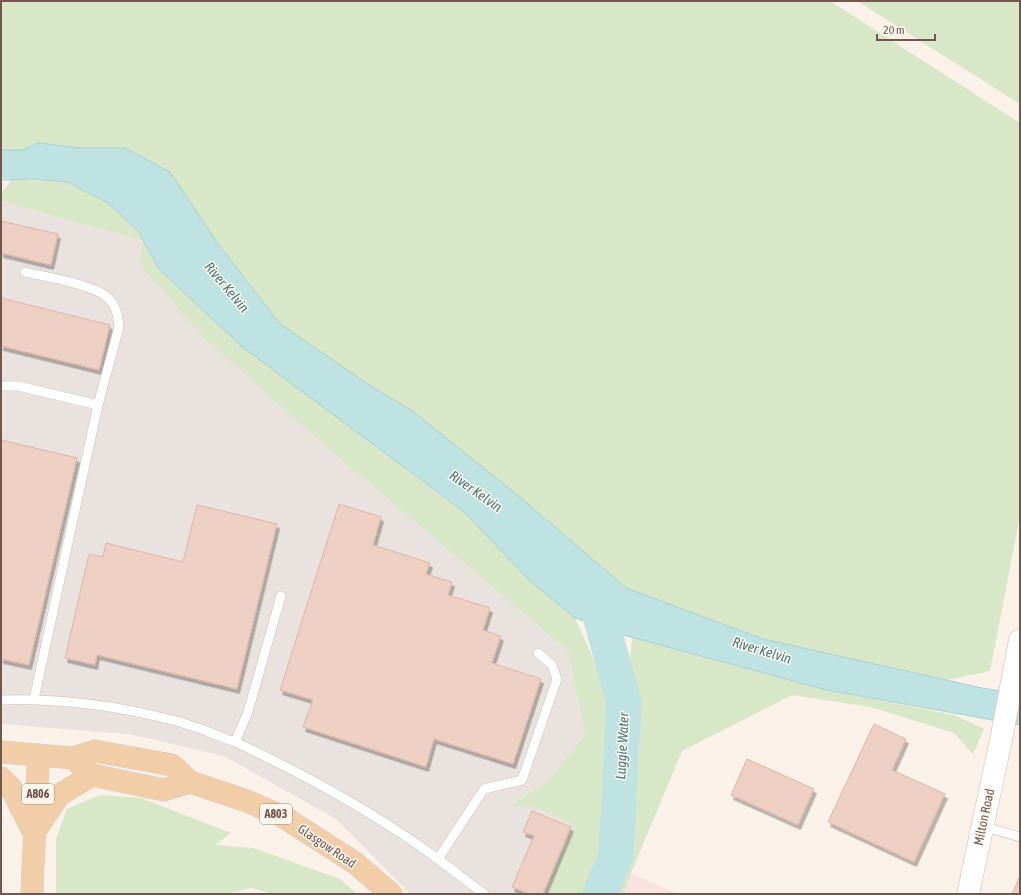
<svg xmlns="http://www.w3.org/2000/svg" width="1021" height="895" viewBox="0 0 1021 895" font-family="'Asap Condensed',sans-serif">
<defs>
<filter id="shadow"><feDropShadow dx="2.5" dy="4.5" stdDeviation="0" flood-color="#0004"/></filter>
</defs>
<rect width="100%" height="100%" fill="#faf1e9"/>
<path fill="#f9e3de" d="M631 873 677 894H624Z"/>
<path fill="#eae2de" d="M1 201 143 241 139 264 339 458 568 651 585 735 546 782 509 805 532 806 576 826 553 874 547 894H410L336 819 224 756 129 734 1 724Z"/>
<path fill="#d8e7c8" d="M1 1H830L1020 123V516L990 671 948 680 763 639 626 588 521 498 411 410 372 387 279 323 216 241 170 172 80 148 38 143 22 150H1Z
M857 1H1020V104L865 6Z
M12 179 67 182 108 203 138 231 159 269 412 474 463 511 530 581 575 618 604 683 612 741 636 737 630 661 632 637 827 690 954 715 984 729 973 754 954 733 919 722 870 707 792 695 682 751 631 873 624 894H547L553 874 576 826 532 806H509L546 782 585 735 568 651 339 458 205 339 139 264 143 241 1 201V194Z
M100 795 141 798 231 833 215 845 253 848 340 879 357 894H273L251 888 226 894H56V839L67 809Z"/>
<path fill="#bfe2e2" stroke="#a6d2d3" d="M38 143 80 148H125L170 172 216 241 279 323 372 387 411 410 521 498 626 588 763 639 982 688 1020 694V725L827 690 616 633 575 618 530 581 463 511 241 346 159 269 138 231 108 203 67 182 32 179 1 180V150H22Z"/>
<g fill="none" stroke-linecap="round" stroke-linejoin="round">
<path stroke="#bfe2e2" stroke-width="35" d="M595 598 624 702 616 856 600 894"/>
</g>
<path fill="#edcfc3" stroke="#deb4a5" filter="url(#shadow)" d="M1 221 58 234 51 265 1 253Z
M1 298 110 325 99 370 1 346Z
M1 440 77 458 29 665 1 659Z
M339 504 381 517 373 545 430 563 426 574 452 582 448 595 490 608 483 630 501 636 492 663 541 679 513 764 434 739 426 767 303 727 313 700 280 690Z
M197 505 277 524 237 689 97 655 95 665 65 658 89 554 103 557 106 543 183 562Z
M874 724 906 739 892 770 945 794 914 862 828 822Z
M747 759 814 789 798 825 731 795Z
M532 811 571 827 543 894H529L512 887 534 836 523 832Z
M1020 876V894H1012Z"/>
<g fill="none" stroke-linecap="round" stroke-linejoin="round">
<g stroke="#cebbb3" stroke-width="10">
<path id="lane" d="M25 272C45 277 92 284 107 297 116 305 118 315 119 327L98 405
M1 386H18L98 405 34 699
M1 700C57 698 113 705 168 719 191 724 213 734 235 742L248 712 281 596
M235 742C306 775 375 813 438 859 454 871 469 883 484 894
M982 826 1020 837
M438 859 484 789 522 780 557 679 552 665 538 653"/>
</g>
<g stroke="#d0bab0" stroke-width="23">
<path id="secondary" d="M968 894 1001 740 1020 640"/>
</g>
<g stroke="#d5cdca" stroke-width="23">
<path id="primary" d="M1 752 73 758 95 751 172 765 190 782 244 800 282 816 355 863 391 894
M73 758 92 775 164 790 190 782
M1 778 11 788 34 833
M36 830 59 795 92 775
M32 894C33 847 38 801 38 755"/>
</g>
<use href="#lane" stroke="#fff" stroke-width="9"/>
<use href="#secondary" stroke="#fff" stroke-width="22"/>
<use href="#primary" stroke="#f2cea8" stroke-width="22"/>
</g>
<g text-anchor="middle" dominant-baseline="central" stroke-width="3" stroke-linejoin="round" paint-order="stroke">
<g fill="#fdf6ef" stroke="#9c877f" stroke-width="1">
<rect x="22" y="784" width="32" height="20" rx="3"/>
<rect x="260" y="804" width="32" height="20" rx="3"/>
</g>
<g font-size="12" font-weight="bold" fill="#72574f">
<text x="38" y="794">A806</text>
<text x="276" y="814">A803</text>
</g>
<g font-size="13" fill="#72574f" stroke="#fdf6ef">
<text transform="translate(984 817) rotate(-78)">Milton Road</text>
<text transform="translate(327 846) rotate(34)">Glasgow Road</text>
</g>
<g font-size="14" font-style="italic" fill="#477a7c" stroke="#fdf6ef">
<text transform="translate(227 287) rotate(50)">River Kelvin</text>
<text transform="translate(476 491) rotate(35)">River Kelvin</text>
<text transform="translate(762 650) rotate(17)">River Kelvin</text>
<text transform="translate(622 746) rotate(-87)">Luggie Water</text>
</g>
</g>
<rect width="1021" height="895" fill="none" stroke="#72574f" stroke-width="4"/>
<path d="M877 34v6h58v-6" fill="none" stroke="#72574f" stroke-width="2"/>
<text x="883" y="34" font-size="12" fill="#72574f" stroke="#fdf6ef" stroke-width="3" paint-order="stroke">20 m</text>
</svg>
